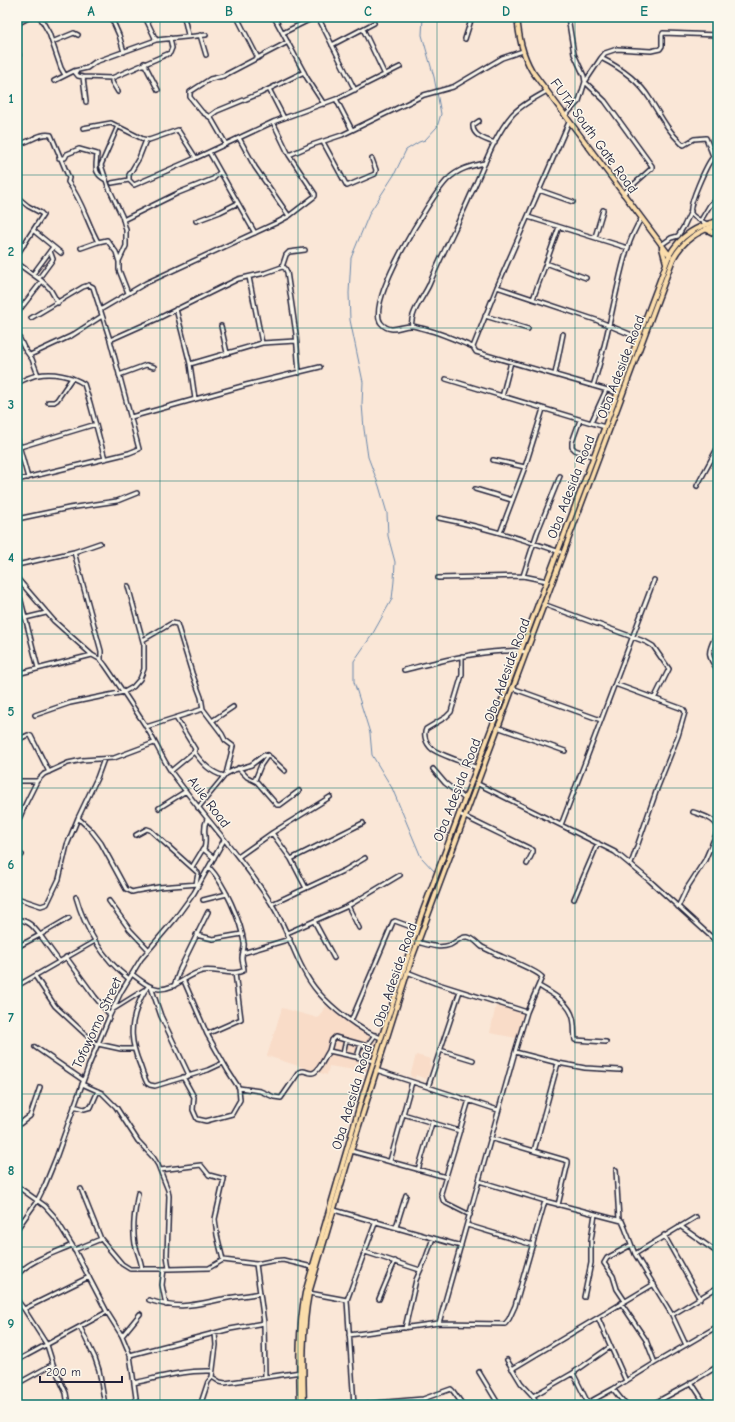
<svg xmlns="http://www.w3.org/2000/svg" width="735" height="1422" viewBox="0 0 735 1422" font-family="'Comic Neue',sans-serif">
<rect width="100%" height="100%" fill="#fae7d7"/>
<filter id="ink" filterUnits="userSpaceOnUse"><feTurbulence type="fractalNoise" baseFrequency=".025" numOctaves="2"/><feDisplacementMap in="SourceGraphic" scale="8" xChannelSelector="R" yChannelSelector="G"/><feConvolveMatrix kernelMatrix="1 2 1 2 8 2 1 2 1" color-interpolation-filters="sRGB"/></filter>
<g filter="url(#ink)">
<path fill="#f9dcc8" d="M496 1005 523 1014 517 1038 490 1033Z
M326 1006 345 1021 376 1040 368 1072 329 1066 327 1075 267 1056 282 1008 318 1018Z
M416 1055 431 1059 429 1064 431 1066 426 1079 416 1075 415 1078 410 1076Z"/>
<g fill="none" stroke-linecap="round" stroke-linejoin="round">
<path stroke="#6987ab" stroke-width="1" d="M423 17 422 35 434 77 441 114 437 127 425 140 419 142 406 150 394 175 370 212 351 258 349 293 350 320 363 382 362 404 364 429 368 457 379 486 387 513 388 536 395 562 394 581 392 599 372 635 354 661V682L370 733 372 755 392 788 421 857 434 871"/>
<g stroke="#22223b" stroke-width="6">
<path id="minor" d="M40 17 49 33 61 68 65 75
M111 17 119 35 124 52
M145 17 156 40
M184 17 188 35
M237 17 258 58
M274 17 307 78 324 104
M318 17 355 90
M568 17 574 54 584 76 585 82 605 101 652 166V168L623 194
M17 24 30 17
M363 29 385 75
M283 33 315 17
M200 35 206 55
M465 39 472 17
M52 42 74 33 78 35
M332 45 374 23
M17 50 19 55 17 60
M601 58C619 67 639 81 650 99 660 115 668 131 682 144L684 145 694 139 706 138 713 156
M144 63 158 90
M74 71 78 76 83 77 112 78 170 53 172 48 170 38
M83 77 86 102
M112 78V82L118 92
M54 81 74 71 87 68 95 62 156 40 206 35
M269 89 284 118
M336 99 352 130
M210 116 217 111 261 93 304 72
M565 116 579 101 585 82 601 58 605 53 617 49 651 51 660 49 662 46V35L663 33 718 35
M479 121 473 125C472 136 486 140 495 143
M118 126 101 165 108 186 122 216 126 230V246L119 261
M83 128 111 123 143 139 149 140 178 130 196 158
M239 138 255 167 289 216
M146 140 139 158 129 175V180L134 185 196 158 273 122 336 99 400 67
M323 142 347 186 375 174 376 170 372 159
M17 144C28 144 39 132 51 135L69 178 68 182C82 200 87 222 98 242
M226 144 211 118 202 112 190 97V92L210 79 223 76 288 42
M209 152 255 233
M289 155 312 145 342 135 424 95 453 87 502 58 523 51
M59 158H65L67 154 79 149 97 154C96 167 93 173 106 180
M485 163C470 166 458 169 447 180 430 198 365 303 381 323 391 335 401 325 412 326 415 326 419 328 421 328 439 332 456 340 473 347L476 352 618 393
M112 183 129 180
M539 190 573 202
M17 197 28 206 41 213 43 215 17 255
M528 217 628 248
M123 220 178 193 213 179 219 173
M701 220 710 205 718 198
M196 221 220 212 238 203
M707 224C702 221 693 218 691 213 688 205 707 164 713 157 715 155 715 155 718 154
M34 231 61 253
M595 237 603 210
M17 240 24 245
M661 245 671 238 678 236 684 226 691 211
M81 248 98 242 107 240 116 252 119 262V270L128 293
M17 263 42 281 50 289 58 303
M546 263 586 278
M282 267 285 268 287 272 296 334 299 373
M282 267 286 255 289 252 305 250
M33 274 53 247
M249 277 262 343
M39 278 53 259 50 251
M497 287 596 320 639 338
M533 299 559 227
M176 309 190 364 195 399
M100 310 146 283 276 223 289 216 315 196V194L289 155 273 122
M18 312 42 281
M485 316 528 329
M221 326 227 353
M412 326C409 315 424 296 429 285 442 254 458 224 471 194 483 169 494 136 512 115 521 105 535 98 547 91
M17 333 24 348 32 359 38 375
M110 340 157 319 238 279 265 273 282 267
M473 347 497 287 569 122
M30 355 71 336 102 316
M190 364 262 343 296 341
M555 374 563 334
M119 375 146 365 154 367
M446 379 605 427
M17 383C24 380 31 376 38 375 52 372 72 376 84 384L90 403 105 459
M593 386C604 353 610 319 618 285 623 262 629 238 641 219
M502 397 511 362
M48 402H54L57 400 72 378
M131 417 246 385 320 367
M580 420 572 442V447L575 450 594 457
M591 423 606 390
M17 438 28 478
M20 447 96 424
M493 460 525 467
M17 480 129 453 139 449 110 340 93 287 89 285 83 287 31 318
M697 486 718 447
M475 489 512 500
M439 518C480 526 520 538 560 552
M17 519 69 508 117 501 137 493
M500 533 525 467 543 409
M74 552 101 651V660
M17 565 74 552 100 543
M523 576 537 533 560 476
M17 578 54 621 92 655 101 660 105 665C119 685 132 705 145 725 155 741 162 758 172 773 204 817 242 857 271 903 289 930 297 968 318 992 333 1009 359 1030 381 1038
M438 578 523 576 547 581
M17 585 38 668
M543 604 646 642 653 646 669 669 654 699
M25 618 46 613
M718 631C710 649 704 653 718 670
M143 640 172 623 177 624 192 673 201 697 203 709 222 734 225 740 233 746 226 774
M462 656V675L451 712 446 717 426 729C423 735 426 744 432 749 440 755 466 763 477 768
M404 670C437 662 470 653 504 651 511 651 518 649 525 652
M17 674 92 655
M615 684 683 709 685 712 678 736 657 789 631 864
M512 688 601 720
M35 715 70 703 124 692 133 687 140 679 144 669V645L128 586
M176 718 195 749 194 752C203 764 210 772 224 776
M212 721 233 707
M146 727 203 709
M497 727 565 751
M17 740 28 735 31 736 49 772
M238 768 247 777 257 782 277 805H280L299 791
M433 769 445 783 465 799
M171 771 194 752
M255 780 261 765 268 755
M17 781H37
M476 783 615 852 649 880 718 943
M159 808 186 791
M198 808 226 774 234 770 251 765 264 755 270 757 285 771
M693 812C701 815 714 818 718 827
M459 814 533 850V852L527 864
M78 818 91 830 101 843 126 889 132 892 136 891 159 887 199 884
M17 824 26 803 37 781 44 774 68 763 82 760 114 758 154 743
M561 825 589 752 654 580
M272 833 291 859 306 888
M136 835 147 829 150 830 198 873 196 884
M204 849C208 836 201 831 207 819
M17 853 22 855
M238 857 272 833 330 797
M291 859 363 823
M192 867 203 849 214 858
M76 897C85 929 103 959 129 979
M17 898 41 906 47 904 59 879 67 845 78 818 97 778 104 759
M574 899 598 843
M203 900 227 894
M109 901 130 930 148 949
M272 904 345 870 365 858
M348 906 359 928
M678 907 687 888 705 860 718 830
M17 919C29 921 33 926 40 935L69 918
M314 921 334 958
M287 933 348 906 400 875
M196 935 213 939 242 934
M417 942C429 945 439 949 450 945 455 943 461 936 467 937 473 937 478 944 482 947 486 949 491 951 496 954 505 958 538 971 542 977L527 1012 515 1052 439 1323
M17 947 40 935 59 961
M243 953 290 939
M66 957 95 997 110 1015
M407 972 435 983 527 1012
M132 974C140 980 149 988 159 989 176 989 186 975 202 971 214 968 234 977 244 970 244 966 242 962 242 958 242 953 245 948 244 943 241 921 224 883 209 867
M35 976 55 1006 97 1045
M184 981 207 1034 228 1071 239 1088 260 1091 274 1097 281 1098 299 1072C305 1069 306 1073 312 1073 319 1073 325 1056 329 1051L374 1061
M17 986 95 941
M149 986C143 991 141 998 138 1005 129 1027 131 1043 140 1065 142 1071 144 1077 147 1083L150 1085 155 1086 208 1070 223 1063
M174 986 180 969 208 912
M539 986C552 994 569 1002 573 1018 575 1025 574 1033 575 1040L606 1042
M151 987 161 1016 189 1075
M112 1010 144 990
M351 1021 393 922 395 921 417 929
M207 1034 241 1019 235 973
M98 1044 121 1049H134
M35 1047 83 1080
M440 1050 473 1060
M329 1051 332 1040 335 1037 367 1046 375 1035
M515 1052 558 1063 585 1068 620 1070
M343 1054 346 1040
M357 1057 361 1044
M376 1070 498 1110
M183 1077 194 1097 193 1110 197 1119 206 1121 232 1114 240 1100 239 1088
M82 1084 102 1093 116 1107 138 1141 153 1157 158 1165 168 1190 169 1196 167 1255 169 1269
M428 1087 460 991
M469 1100 441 1193 443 1200 446 1203 470 1215
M74 1106 84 1109 91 1107 98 1091
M403 1114 460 1131
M17 1126 30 1116 40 1087
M490 1138 568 1161V1163L558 1205
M351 1151 446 1177
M534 1151 558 1063
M390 1161 412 1082
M160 1170 201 1165 209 1175 224 1179 215 1219 217 1235 223 1260
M418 1170 432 1123
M616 1170 619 1220
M479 1181 545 1201 622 1221 625 1228 635 1254 672 1315 686 1345
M17 1186 45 1206 54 1216 72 1245 107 1312 122 1336 130 1355 137 1405
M81 1189 101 1239 122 1264 130 1269H169L209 1268 223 1260 256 1264 271 1261 283 1260 312 1267
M138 1193C135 1210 132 1226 135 1244 137 1252 141 1260 142 1269
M334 1210 461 1246
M467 1225 533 1245
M680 1226 718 1253
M396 1227 406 1195
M17 1229 37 1201 45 1185 56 1158 89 1065 110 1015 121 992 141 959 175 919 194 893 224 840
M664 1235 700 1299
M74 1250 101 1239
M365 1252 420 1270
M635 1254 696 1217
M256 1264 264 1323 265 1377
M164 1269 162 1285 166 1305
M17 1276C27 1261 55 1253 72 1245
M309 1293 347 1300
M584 1297 591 1263V1240L595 1214
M379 1299 395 1261
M17 1300 24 1309 47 1345 53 1364 66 1393 68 1405
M149 1300C179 1310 193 1305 223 1299 235 1296 248 1296 260 1293
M625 1301 617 1289 613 1276 604 1263 607 1258 631 1245
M621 1303 646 1340 655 1363 718 1326
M24 1309 89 1277
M672 1315 718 1287
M598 1318 626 1381
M80 1327 95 1358 99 1370 105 1405
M405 1328 416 1280 425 1260 433 1238
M349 1335 439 1323 505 1324 509 1319 515 1306 545 1201
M122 1336 140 1314
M130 1355 230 1329 264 1323
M17 1360H18L107 1312
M507 1360 521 1383 533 1396 538 1405
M512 1369 654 1284
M479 1372 499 1405
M573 1373 588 1403
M212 1377 220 1382 225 1383 301 1372
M691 1382 706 1405
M134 1383C161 1377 184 1370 212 1371
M17 1384 53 1364
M613 1389 655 1363
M533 1396 573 1373 610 1347
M179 1405 201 1403 208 1382 212 1377 216 1345 215 1333
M354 1405 347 1300 376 1221
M365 1405 375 1403 423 1399 451 1389 453 1391 463 1405
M584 1405 613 1389 626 1405
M651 1405 686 1386 718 1366"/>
</g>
<g stroke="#22223b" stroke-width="7">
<path id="major" d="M517 17C519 37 522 54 532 71L670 256
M662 248 666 263
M300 1405C299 1369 298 1328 305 1293L363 1094 422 913 669 256C680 235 697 226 718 221
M304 1405C303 1370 302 1328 309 1293L351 1151 412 958 673 259C683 240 698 231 718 225"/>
</g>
<g stroke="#22223b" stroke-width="8">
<path id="highway" d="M717 17 718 46
M706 229 718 235"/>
</g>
<use href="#minor" stroke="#fbf7ec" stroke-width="3"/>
<use href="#major" stroke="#fbddab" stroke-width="4"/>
<use href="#highway" stroke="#fbddab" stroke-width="4.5"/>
</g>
</g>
<path fill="none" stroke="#0f766e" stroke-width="1" stroke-opacity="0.55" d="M160 17V1405M298 17V1405M437 17V1405M575 17V1405M17 175H718M17 328H718M17 481H718M17 634H718M17 788H718M17 941H718M17 1094H718M17 1247H718"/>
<g text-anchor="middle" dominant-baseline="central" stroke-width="3" stroke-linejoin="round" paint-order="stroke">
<g font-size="14" fill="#22223b" stroke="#fbf7ec">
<text transform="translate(594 136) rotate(54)">FUTA South Gate Road</text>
<text transform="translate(621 367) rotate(-69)">Oba Adeside Road</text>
<text transform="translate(571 487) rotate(-69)">Oba Adesida Road</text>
<text transform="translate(507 670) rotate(-70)">Oba Adeside Road</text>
<text transform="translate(457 790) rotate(-69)">Oba Adesida Road</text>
<text transform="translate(209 802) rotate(53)">Aule Road</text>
<text transform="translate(395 975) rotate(-71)">Oba Adeside Road</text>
<text transform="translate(97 1023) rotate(-65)">Tofowomo Street</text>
<text transform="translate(352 1097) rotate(-73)">Oba Adesida Road</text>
</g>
</g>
<rect width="735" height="1422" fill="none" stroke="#fbf7ec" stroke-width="44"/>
<path d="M40 1376v6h82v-6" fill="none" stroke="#22223b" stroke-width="2"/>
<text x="46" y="1376" font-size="12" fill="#22223b" stroke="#fbf7ec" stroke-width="3" paint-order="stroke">200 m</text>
<rect x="22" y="22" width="691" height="1378" fill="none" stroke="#0f766e" stroke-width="1.5"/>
<g font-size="13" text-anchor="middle" font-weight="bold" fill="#0f766e">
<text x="91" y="16">A</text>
<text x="229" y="16">B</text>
<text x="368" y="16">C</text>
<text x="506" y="16">D</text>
<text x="644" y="16">E</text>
<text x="11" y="103">1</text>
<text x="11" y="256">2</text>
<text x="11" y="409">3</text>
<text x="11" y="562">4</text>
<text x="11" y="716">5</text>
<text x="11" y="869">6</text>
<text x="11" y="1022">7</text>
<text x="11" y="1175">8</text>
<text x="11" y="1328">9</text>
</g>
</svg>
